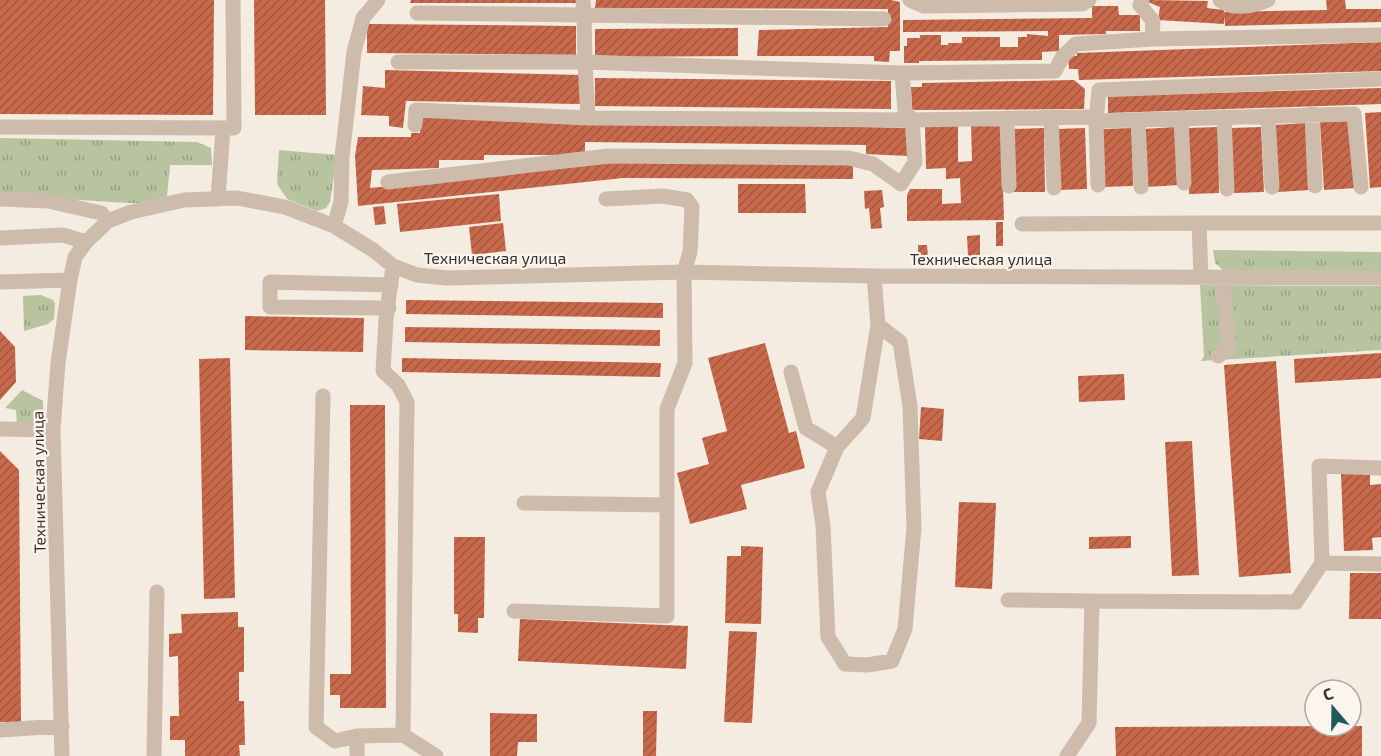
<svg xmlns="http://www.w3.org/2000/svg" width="1381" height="756" viewBox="0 0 1381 756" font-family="'Exo 2',sans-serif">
<defs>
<pattern id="grass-tufts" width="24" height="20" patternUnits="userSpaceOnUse" patternTransform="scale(1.5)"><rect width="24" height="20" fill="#b8c4a0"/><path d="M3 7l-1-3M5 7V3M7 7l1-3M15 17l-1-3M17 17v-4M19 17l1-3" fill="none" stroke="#97a083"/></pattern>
<pattern id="building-hatch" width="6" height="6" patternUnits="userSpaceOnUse" patternTransform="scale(1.5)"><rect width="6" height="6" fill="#c8694b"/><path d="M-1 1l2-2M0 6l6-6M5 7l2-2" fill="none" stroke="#a4573f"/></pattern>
</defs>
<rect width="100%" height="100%" fill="#f4ebe1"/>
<path fill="url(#grass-tufts)" d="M0 138 197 142 211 148 212 165H170L167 196 142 203H128L0 195Z
M279 150 337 155 330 202 326 208 317 211 287 199 277 184Z
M1213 250 1381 252V271L1223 270 1215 263Z
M1200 285 1381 286V350L1201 361 1204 356Z
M41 295 53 300 55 303 54 319 48 324 24 331 23 296Z
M22 390 43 401V416L33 424 17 425 16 410 5 408Z"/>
<path fill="url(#building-hatch)" d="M0 0H214L213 115 0 114Z
M254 0H325L326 115H255Z
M411 0H577L578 3H410Z
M596 0H891L900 2V51H890L889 62 874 61V56H757L759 30 888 27V9L595 8Z
M1149 0 1208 1 1207 8 1224 10V12L1327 10 1326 0H1345L1346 9H1381V22L1225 26V15L1224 24 1158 20 1160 7 1148 2Z
M1092 6H1118L1119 15H1140V31H1106V34L1059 35V51L1042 52V60L919 61V63H904V46H907V38H920V35H941V45H948V43H962V37H1000V47H1018V37H1027V34L1048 36V31L903 32V20L1092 18Z
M367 24 576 26V55L367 53Z
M738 28V56L595 57V29Z
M1381 42V71L1079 80 1078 69H1069L1068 56H1077V53Z
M385 70 581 75 580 104 406 101 403 128 389 126V116L361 115 363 86 385 88Z
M595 78 891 81V109L595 106Z
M1074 80 1085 89 1084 109 912 110 911 87H922V83Z
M1381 88V104L1108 113V96Z
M1381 112V187L1370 188 1365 113Z
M420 117 908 128V156L866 154V145L585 142V155H484V160H439V168L372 170 370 188 613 163H853V179L623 178 358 206 355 156 358 137H411V133H420Z
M1352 121 1356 188 1324 190 1320 122Z
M1001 123 1004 220 907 221V195L910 189H942V204L961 203 960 178 946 179V168L926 169 925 127 958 125V162L972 161 971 124Z
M1306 123 1309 190 1278 192 1274 125Z
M1176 127 1179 185 1146 187 1143 129Z
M1218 127 1219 193 1189 194 1188 128Z
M1261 127 1264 192 1234 193 1231 128Z
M1044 128 1045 192H1014L1013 129Z
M1085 128 1087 189 1059 190 1057 129Z
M1132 128 1133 186 1102 187V129Z
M738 184H805L806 213H738Z
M882 190 884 207 880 208 882 228 871 229 869 208 865 209 864 191Z
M499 194 501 221 400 232 397 204Z
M384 206 386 224 375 225 373 207Z
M996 222H1003V246H996Z
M503 223 506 251 472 255 469 227Z
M980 235V255L968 256 967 236Z
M918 245H927L928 257H918Z
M406 300 663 303V318L406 314Z
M245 316 364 318 363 352 245 350Z
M405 327 660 330V346L405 342Z
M0 331 15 347 16 382 0 400Z
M765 343 789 433 796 431 805 468 741 485 747 509 690 524 677 473 709 464 702 438 727 431 708 358Z
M1381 353V378L1295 383 1294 359Z
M230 358 235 598 204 599 199 359Z
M402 358 661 363 660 377 402 372Z
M1276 361 1291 573 1239 577 1224 365Z
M1124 374 1125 400 1079 402 1078 376Z
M350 405H385L386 708H340V695H330V674H351Z
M921 407 944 409 942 441 919 439Z
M1192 441 1199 575 1172 576 1165 442Z
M0 451 19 470 21 722H0Z
M1370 473V485L1381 484V537L1372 538 1373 550 1344 551 1341 474Z
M959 502 996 503 992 589 955 587Z
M1131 536V548L1089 549V537Z
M454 537H485L484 618H478V633L458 632V614H454Z
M741 546 763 547 761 624 725 623 727 556H741Z
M1350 573H1381V619H1349Z
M238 612V627H244V672H239V701H244L245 745H239L240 756H185V740H170V716H179L178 656 169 657V634L182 633 181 614Z
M520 619 688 626 686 669 518 661Z
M729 631 757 632 752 723 724 722Z
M643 711H657L656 756H643Z
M490 713 537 714V742H518L517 756H490Z
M1362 726V756H1116L1115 727Z"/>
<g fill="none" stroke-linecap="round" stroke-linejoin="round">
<path stroke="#cdbbac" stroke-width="15" d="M910 0 924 6 1082 4 1089 0
M1220 0C1234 11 1253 6 1268 0
M417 13 584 15 583 0
M884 19 584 15 585 62 902 73
M1152 39 1381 35
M398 62H585L588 118 416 110 415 125
M1312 114 1315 186
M1268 116 1272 187
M1224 117 1227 189
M588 118 912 120
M1007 118 1009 186
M1051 118 1054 188
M1181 118 1184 183
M912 120 905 111 902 73 1055 71 1063 56 1076 44 1152 39 1153 21 1140 5 1142 0
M1138 120 1141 187
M0 127 234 128 233 0
M388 182 608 156 849 158 873 164 901 184 915 162 912 120 1088 117 1096 121 1354 114 1361 187
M1098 185 1096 121 1099 90 1381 79
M0 199 48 201 101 213 108 221
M218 199 223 128
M1199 223H1381
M1022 224 1199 223 1201 277
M334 226 341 202 342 157 354 52 363 18 378 0
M0 238 63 235 86 242
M393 266 386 319 383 371 398 385 407 402 403 735 436 756
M874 276 878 325 900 342 910 406 914 528 905 629 892 661 867 665 845 664 828 637 823 526 818 492 837 447 863 418 878 325
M0 282 70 280
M389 308 270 307V282L391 285
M1218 356 1229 349 1222 277
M791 372 806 428 837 447
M323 396 316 727 335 741 357 736
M0 429 53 430
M524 503 667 505
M1322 563 1319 466 1381 468
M1008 600 1092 601 1089 723 1067 756
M1092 601 1296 602 1322 563 1381 564
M514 611 667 616V409L685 363 684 272 690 252 692 207 687 200 663 196 606 199
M0 730 62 726
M62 756 53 430 58 363 70 280 75 257 86 242 108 221 131 212 184 200 237 198 285 207 334 226 373 250 393 266 417 275 447 278 684 272 874 276 1381 278
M154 756 157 592
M357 756V736L403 735"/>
</g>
<g text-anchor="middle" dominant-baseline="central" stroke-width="4.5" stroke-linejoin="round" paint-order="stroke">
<g font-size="16" fill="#3b302b" stroke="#fbf5ee">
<text x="495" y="257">Техническая улица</text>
<text x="981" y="258">Техническая улица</text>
<text transform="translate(38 482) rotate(-91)">Техническая улица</text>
</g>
</g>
<g transform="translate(1333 708) rotate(340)"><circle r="28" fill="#fbf5ee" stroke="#aea6a0" stroke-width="1.5"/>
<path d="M0-4.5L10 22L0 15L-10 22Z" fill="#1f5a5e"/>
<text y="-9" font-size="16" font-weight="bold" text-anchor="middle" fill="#3b302b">С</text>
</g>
</svg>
